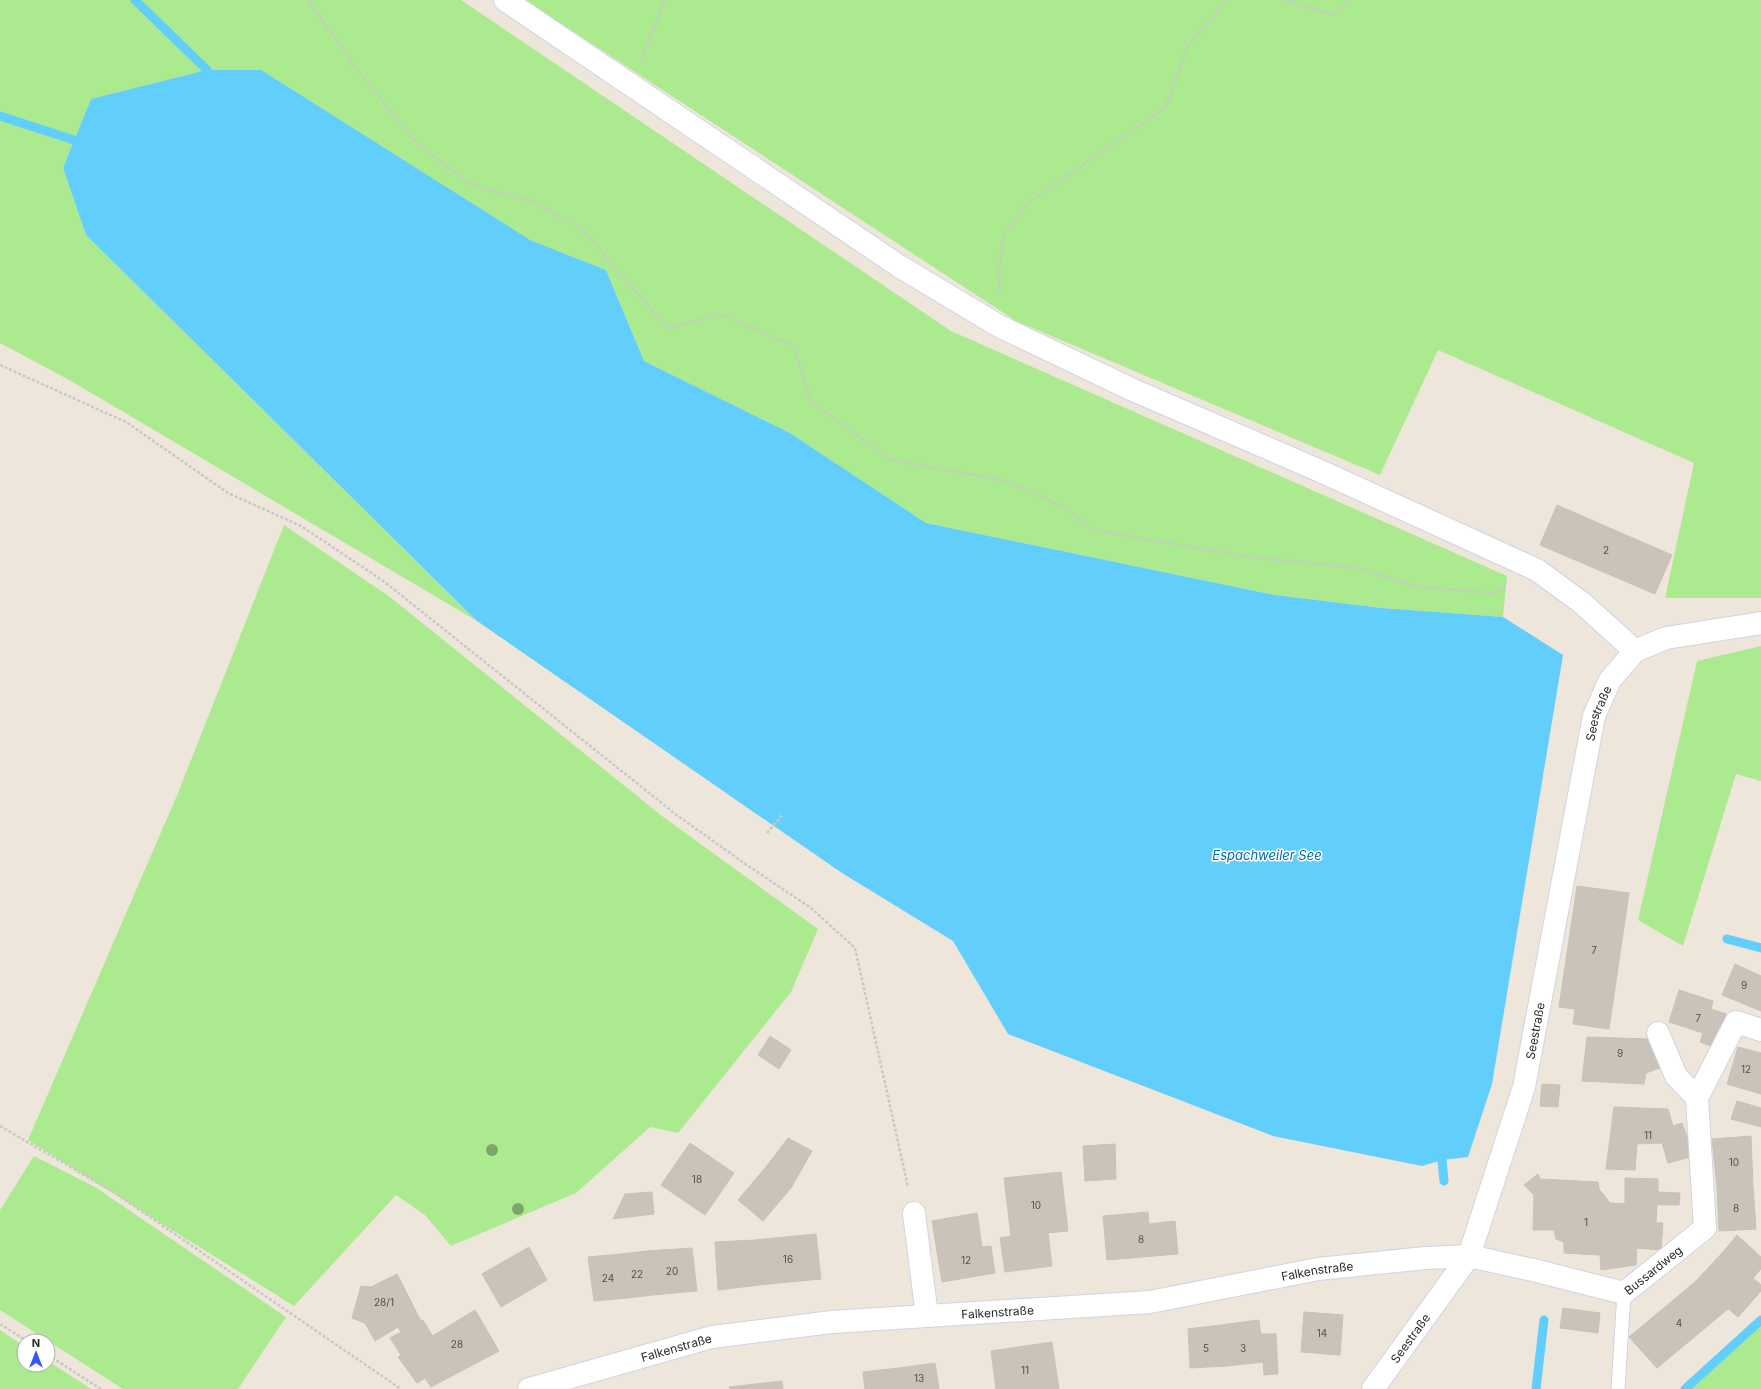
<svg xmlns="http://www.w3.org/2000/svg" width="1761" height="1389" viewBox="0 0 1761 1389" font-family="Inter,sans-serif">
<rect width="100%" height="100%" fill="#eee6da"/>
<path fill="#acea90" d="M0 0H461L951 331 1507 576 1503 617 1382 608 1275 595 926 523 790 433 644 361 606 270 530 240 91 99 63 168 86 235 477 621 71 381 0 343Z
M525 0H1761V598H1665L1694 463 1438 350 1380 475 1016 321Z
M284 525 390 597 662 816 818 929 791 992 678 1133 650 1127 576 1193 451 1246 425 1215 396 1195 294 1306 28 1140 178 793Z
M1761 646V781L1736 774 1683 946 1638 920 1697 661Z
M34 1156 95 1187 286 1317 238 1389H123L0 1310V1210Z
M1761 1320V1389H1685Z
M0 1330 24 1346V1365H48V1361L91 1389H0Z"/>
<path fill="#62cefb" d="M207 70H261L530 240 606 270 644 361 790 433 926 523 1275 595 1382 608 1503 617 1563 655 1492 1084 1468 1157 1442 1160 1422 1166 1273 1136 1008 1034 953 941 842 873 477 621 86 235 63 168 91 99Z"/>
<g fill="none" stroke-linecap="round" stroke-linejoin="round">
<path stroke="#62cefb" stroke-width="9" d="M135 0 207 70
M0 116 74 140
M1727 939 1761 948
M1442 1160 1444 1181
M1536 1389 1544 1320
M1685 1389 1761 1320"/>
</g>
<path fill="#c9c3ba" stroke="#c9c2b4" d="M1557 505 1672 555 1655 594 1540 545Z
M1577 886 1629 893 1609 1029 1573 1024 1575 1009 1559 1007Z
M1735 964 1761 976V1011L1722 995Z
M1679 990 1713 1001 1711 1009 1726 1014 1716 1048 1700 1042 1703 1033 1669 1022Z
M770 1036 791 1050 779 1069 758 1055Z
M1587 1037 1649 1039 1660 1068 1646 1073 1644 1084 1582 1081Z
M1738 1047 1761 1053V1094L1727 1084Z
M1542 1084 1560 1085 1558 1107 1540 1106Z
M1737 1101 1761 1108V1127L1731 1119Z
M1614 1107 1668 1109 1673 1126 1682 1123 1694 1156 1668 1163 1662 1143 1637 1144 1635 1170 1606 1169Z
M1751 1136 1753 1186 1717 1187 1712 1139Z
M788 1138 812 1151 791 1188 766 1167Z
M690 1143 734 1173 705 1215 661 1185Z
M1115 1144 1116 1179 1085 1181 1083 1146Z
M766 1167 791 1188 763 1221 738 1200Z
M1061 1172 1068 1231 1048 1233 1052 1266 1005 1272 1000 1238 1011 1236 1004 1178Z
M1538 1174 1540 1179 1598 1182 1599 1189 1610 1203 1657 1205 1656 1222H1638L1636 1265 1601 1270 1600 1255 1564 1253V1242L1556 1239 1554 1230H1533L1534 1195 1524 1185Z
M1625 1178 1658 1179V1192L1680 1193 1679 1205 1625 1204Z
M1753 1186 1756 1229 1719 1231 1717 1187Z
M652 1192 654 1214 613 1219 625 1194Z
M1148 1212 1149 1224 1175 1221 1178 1254 1107 1260 1103 1216Z
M977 1213 982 1247 991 1246 995 1273 942 1282 932 1221Z
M1638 1222 1663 1223 1661 1250 1636 1248Z
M816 1234 821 1279 759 1285 755 1240Z
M1737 1235 1761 1257V1269L1753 1278 1723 1252Z
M755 1240 759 1285 718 1290 715 1242Z
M529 1247 547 1280 501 1307 482 1274Z
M692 1248 697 1291 652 1295 647 1251Z
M647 1251 652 1295 627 1298 621 1254Z
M1723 1252 1761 1285V1291L1738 1317 1696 1281Z
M621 1254 627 1298 594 1301 588 1257Z
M397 1274 421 1321 401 1332 398 1327 375 1341 365 1323 352 1318 361 1286 371 1287Z
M1696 1281 1728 1309 1657 1368 1629 1337Z
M1563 1308 1600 1313 1598 1333 1560 1328Z
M475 1310 499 1351 431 1387 425 1378 417 1383 398 1357Z
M1304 1312 1343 1315 1340 1355 1301 1352Z
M423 1320 433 1337 401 1355 390 1338Z
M1259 1320 1264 1362 1226 1366 1221 1325Z
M1221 1325 1226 1366 1190 1368 1188 1329Z
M1261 1334H1276L1278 1374 1264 1375Z
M1052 1342 1059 1389H996L991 1351Z
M935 1363 939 1389H902L899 1368Z
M899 1368 902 1389H865L863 1372Z
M782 1381 783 1389H730L729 1387Z"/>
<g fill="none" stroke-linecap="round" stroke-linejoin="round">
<g stroke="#cfd3e5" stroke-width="15">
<path id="lane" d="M1618 1389 1624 1293"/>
</g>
<g stroke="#cfd3e5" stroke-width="24">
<g id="street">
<path d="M505 0 899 266 999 326 1133 390 1318 470 1537 570 1582 603 1635 651"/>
<path d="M1658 1033 1676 1076 1697 1098"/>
<path d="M914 1213 927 1316"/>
<path id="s1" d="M529 1389 712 1337 832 1322 1150 1302 1318 1269 1426 1258 1469 1256 1533 1270 1624 1293 1705 1228 1697 1098 1736 1022 1761 1030"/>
</g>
</g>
<g stroke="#cfd3e5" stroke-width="24">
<g id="secondary">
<path id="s2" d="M1373 1389 1469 1256 1524 1087 1594 716 1610 680 1635 651 1666 638 1761 623"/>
</g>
</g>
<path stroke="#c8c8c8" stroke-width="2.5" stroke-dasharray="3 2" stroke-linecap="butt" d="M308 0 358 71 416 142 467 183 536 203 583 230 668 329 719 314 794 346 811 401 890 459 1005 481 1062 506 1094 530 1249 557 1357 568 1418 587 1494 593 1506 587
M1283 0 1334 15 1350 0
M642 59 665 0
M999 293 1000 265 1003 236 1029 202 1165 108 1188 45 1227 0
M0 365 126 422 228 493 301 526 382 580 678 816 744 863 811 908 855 948 908 1187
M767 833 782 815
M0 1126 115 1193 401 1389
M0 1324 27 1341
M48 1355 101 1389"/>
<use href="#lane" stroke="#fff" stroke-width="13"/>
<use href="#street" stroke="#fff" stroke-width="22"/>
<use href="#secondary" stroke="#fff" stroke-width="22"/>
</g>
<g fill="#7ea56c">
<circle cx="492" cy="1150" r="6"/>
<circle cx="518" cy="1209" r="6"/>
</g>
<g text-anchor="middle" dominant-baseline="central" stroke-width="3" stroke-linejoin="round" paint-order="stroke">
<g font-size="10" fill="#52504e">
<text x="1606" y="550">2</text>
<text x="1594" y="950">7</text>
<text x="1744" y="985">9</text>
<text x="1698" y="1018">7</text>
<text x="1620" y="1053">9</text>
<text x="1746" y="1069">12</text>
<text x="1648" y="1135">11</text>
<text x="1734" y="1162">10</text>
<text x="697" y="1179">18</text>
<text x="1036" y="1205">10</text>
<text x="1736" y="1208">8</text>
<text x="1586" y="1222">1</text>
<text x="1141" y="1239">8</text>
<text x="788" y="1259">16</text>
<text x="966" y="1260">12</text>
<text x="672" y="1271">20</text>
<text x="637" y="1274">22</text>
<text x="608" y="1278">24</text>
<text x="384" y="1302">28/1</text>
<text x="1679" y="1323">4</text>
<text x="1322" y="1333">14</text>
<text x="457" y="1344">28</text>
<text x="1206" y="1348">5</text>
<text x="1243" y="1348">3</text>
<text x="1025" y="1370">11</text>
<text x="919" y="1378">13</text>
</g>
<g font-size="12" fill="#2a2a2a" stroke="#fff">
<text stroke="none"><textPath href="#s2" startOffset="723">Seestraße</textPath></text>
<text stroke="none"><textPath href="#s2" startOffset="399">Seestraße</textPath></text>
<text stroke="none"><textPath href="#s1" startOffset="1149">Bussardweg</textPath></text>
<text stroke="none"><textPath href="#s1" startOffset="800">Falkenstraße</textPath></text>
<text stroke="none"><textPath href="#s1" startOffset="477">Falkenstraße</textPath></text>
<text stroke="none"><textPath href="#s2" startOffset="63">Seestraße</textPath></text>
<text stroke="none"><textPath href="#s1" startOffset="153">Falkenstraße</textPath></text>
</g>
<g font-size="13" font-style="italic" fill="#0069a8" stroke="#fff">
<text x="1267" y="855">Espachweiler See</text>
</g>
</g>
<g transform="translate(36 1353)"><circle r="19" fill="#ffffff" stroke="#aaaaaa"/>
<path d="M0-3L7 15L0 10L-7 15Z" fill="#3656ff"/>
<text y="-6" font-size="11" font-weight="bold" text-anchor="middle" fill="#2a2a2a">N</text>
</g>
</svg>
